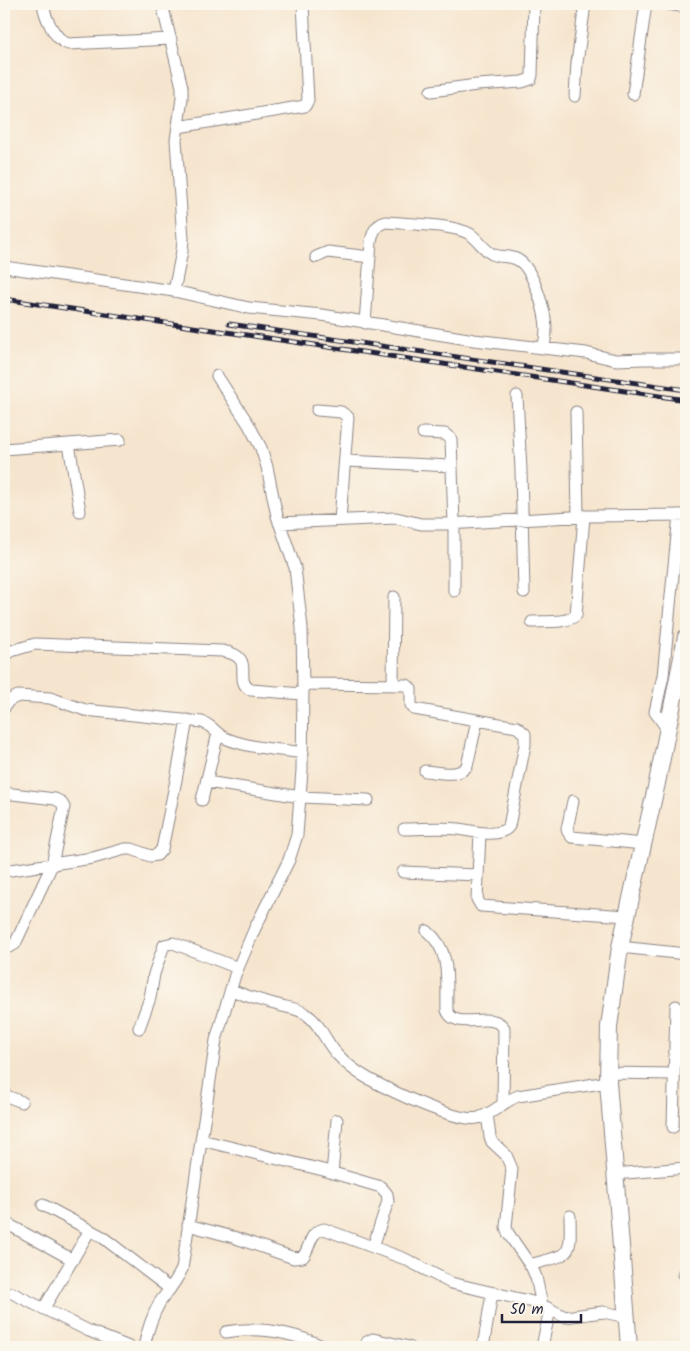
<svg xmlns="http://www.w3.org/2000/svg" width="690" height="1351" viewBox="0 0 690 1351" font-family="Kalam,sans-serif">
<rect width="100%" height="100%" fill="#fbf7ec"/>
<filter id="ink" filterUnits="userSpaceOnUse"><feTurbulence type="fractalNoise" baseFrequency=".02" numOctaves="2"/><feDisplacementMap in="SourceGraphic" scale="10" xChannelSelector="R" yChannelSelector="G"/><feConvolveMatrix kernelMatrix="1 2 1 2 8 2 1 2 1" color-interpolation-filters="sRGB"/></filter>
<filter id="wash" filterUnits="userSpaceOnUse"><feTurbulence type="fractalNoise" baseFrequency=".0096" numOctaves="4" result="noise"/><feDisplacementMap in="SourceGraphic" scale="20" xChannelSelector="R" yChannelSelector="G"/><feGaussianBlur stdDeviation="1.12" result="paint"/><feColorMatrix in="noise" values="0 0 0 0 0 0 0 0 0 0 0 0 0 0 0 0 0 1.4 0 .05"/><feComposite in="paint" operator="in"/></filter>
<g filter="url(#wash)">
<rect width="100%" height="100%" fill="#f6e5ce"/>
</g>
<g filter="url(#ink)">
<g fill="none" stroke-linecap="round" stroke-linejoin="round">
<g stroke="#8c8484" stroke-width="13">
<path id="minor" d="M43 4C45 17 54 39 68 44L171 39
M162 4 182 87V98L176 140 183 239 182 251 174 291
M669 4 686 7
M431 91 477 85 522 82 531 79 532 75 534 4
M633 94 646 4
M575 96 577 63 585 4
M178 127 305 106 308 100 303 4
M316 257 328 252 370 257
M4 267 174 291 249 308 322 315 474 340 586 353 616 360 644 359H686
M365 323 371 242C373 232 375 225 386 222 408 224 452 224 470 234 478 239 483 249 492 254 500 258 510 255 518 260 533 268 546 313 546 329 546 336 545 342 543 348
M517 396 521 470 524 592
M317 410 341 412 348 417 340 520
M576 412 578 516
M423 433 445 434 451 439 454 524V591
M69 444 80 511
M4 449 120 440
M346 461 451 466
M279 523 396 518 421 524H448L588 516 686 515
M532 622C544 621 567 624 576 615L584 516
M4 657 11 651 35 644 222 651C259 657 231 680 251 690L303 694
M303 684 407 685 411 689V705L414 709 517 727 525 734V745L509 826C500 839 472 831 459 829 441 827 422 829 404 829
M393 684 394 597
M4 708 8 701 18 696 50 698 85 710 202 722C212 725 216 734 225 738 248 748 277 749 303 753
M668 730 655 712 663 676 679 515
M425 771C438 772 458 778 467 766L477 721
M207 782 301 797 368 800
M4 793 55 799 61 802 64 807 52 865 15 944 9 947 4 946
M202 800 218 733
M573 801 567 829 568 832 572 837 643 844
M480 833 477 899 481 906 627 916
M4 871 93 858 125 849H132L150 856 157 855 162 849 176 780 187 720
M403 872 478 875
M427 931C452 951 446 981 447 1010 455 1033 491 1009 504 1028L503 1104
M620 947 686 954
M231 990C246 996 262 1001 278 1005 288 1008 297 1008 306 1014 320 1023 325 1041 336 1053 345 1063 356 1072 369 1079 389 1090 457 1123 478 1118 493 1114 504 1101 518 1096L608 1082
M139 1028 150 998 154 974 164 945 173 943 238 968
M608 1073 673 1074
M4 1095 22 1102
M487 1114 490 1137 492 1142 506 1155 512 1169 506 1227 508 1233 532 1268 536 1277 542 1305
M673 1127 676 1006
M201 1140 323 1170 381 1187 387 1194 388 1201 373 1247
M332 1173 337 1120
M614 1174 686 1168
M43 1205 101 1236 170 1289
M4 1222 73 1260
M188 1225 233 1237 294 1258 303 1257C311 1246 309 1232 324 1229L405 1259 451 1283 533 1302 542 1305 565 1317 603 1312 627 1317
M530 1265C571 1253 571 1259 570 1216
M684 1274 686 1271
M12 1293 89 1331 129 1347
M44 1308 90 1230
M226 1332C261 1326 292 1332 324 1347
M144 1347C147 1332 152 1316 160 1302 168 1291 176 1282 182 1269L216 1040 235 975 255 928 289 860 297 835 302 770 303 687 302 628 295 568 277 516 267 467 261 448 249 425 217 376
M365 1347 367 1342 373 1339 409 1347
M483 1347 492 1294
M542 1347 550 1309"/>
</g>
<g stroke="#8c8484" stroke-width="18">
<path id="highway" d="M629 1347 608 1082 609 1027 620 947 657 783 686 637"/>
</g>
<use href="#minor" stroke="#fff" stroke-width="11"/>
<use href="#highway" stroke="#fff" stroke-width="16"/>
<g stroke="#22223b" stroke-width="5">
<path id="rail" d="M4 299 686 400
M229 324 686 390"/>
</g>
<use href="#rail" stroke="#fbf7ec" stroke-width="3" stroke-dasharray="9" stroke-linecap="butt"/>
</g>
</g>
<rect width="690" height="1351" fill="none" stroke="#fbf7ec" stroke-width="20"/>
<path d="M502 1314v8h79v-8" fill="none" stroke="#22223b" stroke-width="2.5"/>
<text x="510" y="1314" font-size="15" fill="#22223b" stroke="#fbf7ec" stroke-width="4" paint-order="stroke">50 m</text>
</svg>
